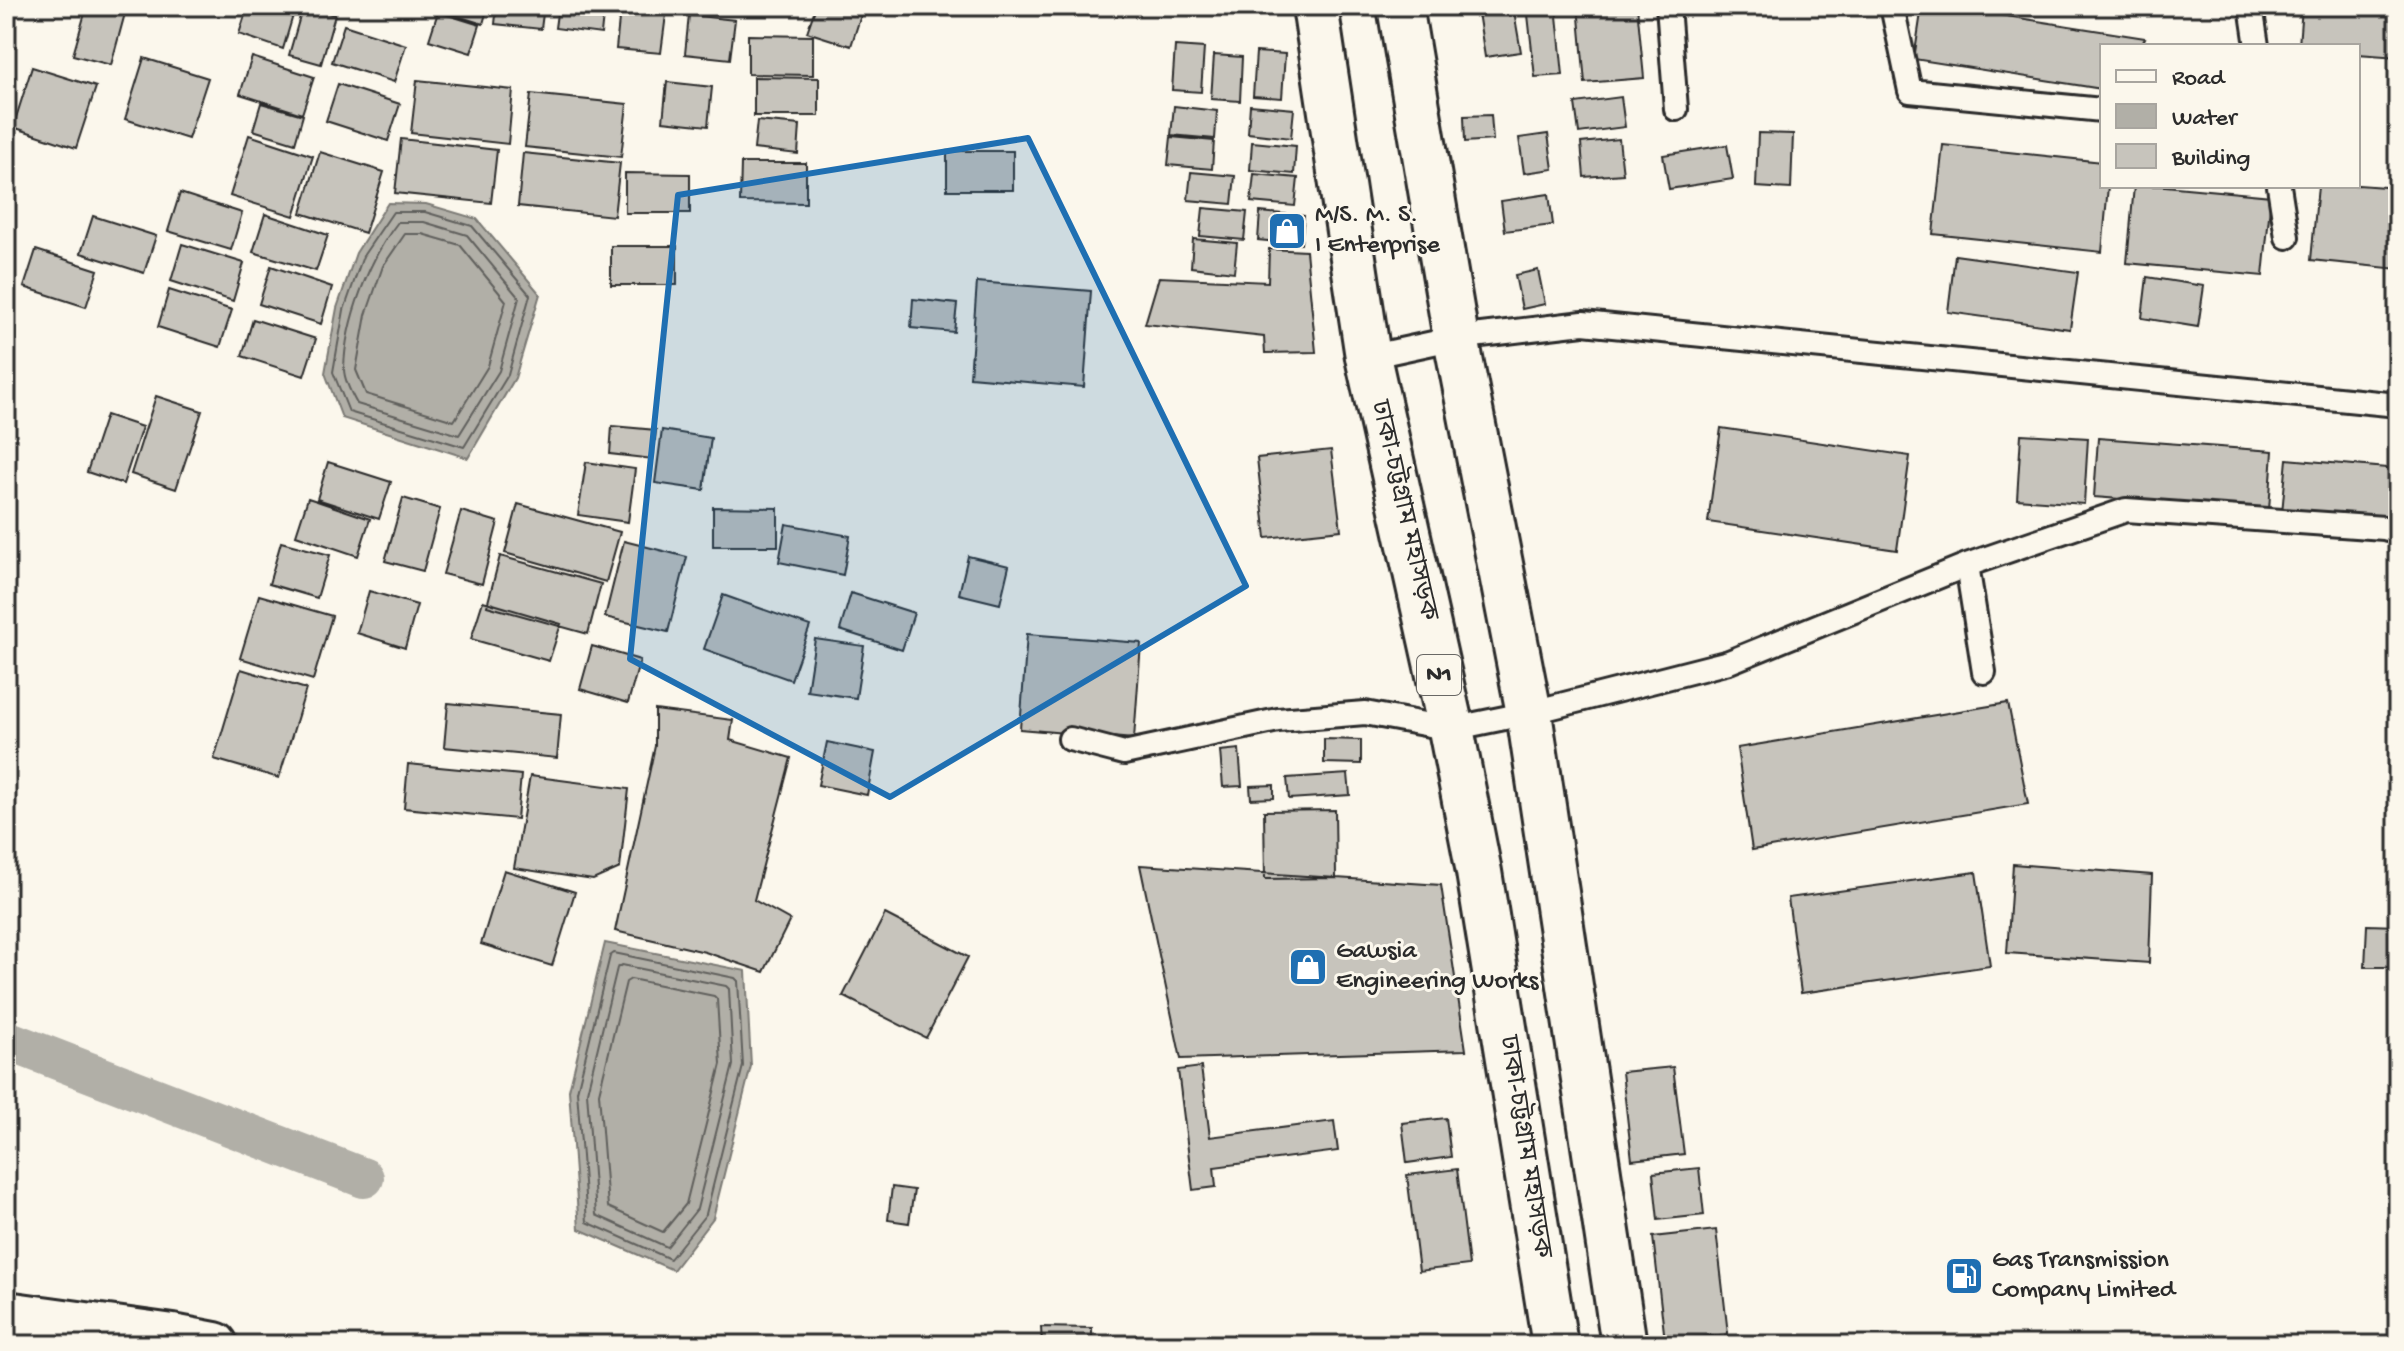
<svg xmlns="http://www.w3.org/2000/svg" width="2404" height="1351" viewBox="0 0 2404 1351" font-family="'Gochi Hand','Noto Sans Bengali',sans-serif">
<rect width="100%" height="100%" fill="#fbf7ec"/>
<filter id="ink" filterUnits="userSpaceOnUse"><feTurbulence type="fractalNoise" baseFrequency=".0125" numOctaves="2"/><feDisplacementMap in="SourceGraphic" scale="16" xChannelSelector="R" yChannelSelector="G"/><feConvolveMatrix kernelMatrix="1 2 1 2 8 2 1 2 1" color-interpolation-filters="sRGB"/></filter>
<g filter="url(#ink)">
<path fill="#b1afa7" stroke="#7b7a75" stroke-width="2" d="M388 203 426 204 477 219 540 294 515 378 468 458 342 418 325 373 337 308 356 253Z
M605 943 746 971 751 1066 713 1218 673 1270 579 1229 569 1090Z"/>
<g fill="none" stroke-linecap="round" stroke-linejoin="round">
<path stroke="#61605d" stroke-width="2" d="M393 212H425L472 226 530 295 508 375 464 447 349 412 333 372 344 310 363 256Z
M398 222H424L467 235 519 298 499 371 459 435 357 404C352 395 344 379 344 369 345 321 369 259 398 222Z
M405 234H422L460 245 506 301 488 366 454 421 366 394 356 370 366 315 383 266Z
M614 953 735 978 738 981 743 1066 706 1214 670 1259 587 1222 577 1091 610 956Z
M622 965 726 986 729 989 733 1065 697 1209 667 1247 596 1215 587 1092 617 968Z
M631 979 714 996 717 999 721 1064 686 1204 663 1232 608 1207 599 1093 626 982Z"/>
<path stroke="#b1afa7" stroke-width="40" d="M6 1040 364 1178"/>
</g>
<path fill="#c7c4bc" stroke="#2b2b2b" stroke-width="2" d="M87 6H127L111 65 73 55Z
M248 6H276L294 12 283 49 239 34Z
M303 6 335 15 321 64 289 55Z
M426 6H488L483 24Z
M497 6H544L541 29 495 24Z
M558 6H604L601 34 555 28Z
M816 6H854L863 9 851 46 807 32Z
M1477 6H1513L1521 52 1485 57Z
M1527 6H1556L1563 75 1535 77Z
M1578 6H1637L1644 78 1585 83Z
M1922 6H1943L2145 38 2141 46H2102V89L1914 59Z
M2302 6H2398V57L2358 54V46H2299Z
M620 10 666 15 661 53 616 49Z
M438 12 480 25 471 53 429 40Z
M689 15 735 20 730 59 685 54Z
M344 25 406 45 394 82 332 62Z
M748 35 813 36V75L748 74Z
M1175 46 1204 48 1201 92 1172 90Z
M1256 52 1285 54 1282 98 1253 96Z
M1214 55 1242 57 1240 101 1211 99Z
M252 57 314 77 302 114 240 94Z
M144 58 208 78 188 139 125 119Z
M32 67 96 87 76 148 13 127Z
M754 77 819 78V116H754Z
M417 80 513 90 508 144 411 133Z
M667 82 712 87 708 126 663 121Z
M338 84 400 104 388 141 326 121Z
M531 94 627 104 621 157 525 147Z
M1621 97 1625 127 1579 133 1575 103Z
M261 103 303 115 295 143 253 130Z
M1250 105 1294 109 1291 138 1248 133Z
M1174 106 1217 111 1215 139 1171 135Z
M1491 115 1493 140 1465 142 1464 116Z
M757 121 800 125 798 154 754 149Z
M1758 133 1793 134 1791 189 1756 187Z
M1548 134 1553 169 1524 173 1519 138Z
M249 135 313 156 294 216 230 196Z
M1171 137 1214 141 1212 169 1168 165Z
M401 139 497 150 491 203 395 193Z
M1619 139 1623 174 1584 177 1581 143Z
M1252 142 1296 146 1294 174 1250 170Z
M1727 145 1733 179 1669 189 1663 155Z
M1943 145 2102 162V186H2108L2102 252 1933 234Z
M947 151H1013V190H947Z
M320 152 384 172 365 233 301 213Z
M523 153 620 163 614 216 518 206Z
M741 163H806V203L740 202Z
M1191 172 1235 176 1232 204 1188 200Z
M625 173 690 174V213H625Z
M1254 174 1298 178 1295 206 1251 202Z
M2358 185 2398 188V269L2311 260 2318 186Z
M2134 186H2165L2271 196 2263 276 2127 263Z
M180 193 242 213 231 250 168 231Z
M1549 194 1553 225 1505 231 1501 201Z
M1203 208 1247 212 1244 240 1200 236Z
M1260 212 1304 216 1301 244 1258 240Z
M265 214 328 235 316 271 253 252Z
M93 216 156 236 144 273 81 253Z
M1193 239 1237 243 1234 272 1191 267Z
M182 244 244 263 233 301 171 281Z
M611 246H677V285H611Z
M1269 249 1306 251 1316 352 1265 353 1264 337 1145 324 1159 277 1268 282Z
M36 250 98 270 86 307 24 287Z
M1955 255 2078 272 2070 329 1948 312Z
M271 266 332 287 321 324 259 304Z
M1538 270 1545 304 1522 309 1515 275Z
M2147 277 2204 286 2198 327 2142 318Z
M977 282 1091 291 1084 387 970 377Z
M169 290 232 310 220 347 158 327Z
M913 299 957 304 954 332 911 328Z
M253 319 316 339 304 376 242 356Z
M156 396 202 411 176 489 131 474Z
M106 415 142 427 123 484 87 472Z
M612 426 656 430 653 459 610 454Z
M1721 428 1910 456 1897 550 1708 522Z
M662 430 711 438 704 490 655 483Z
M2021 434 2088 438 2084 504 2017 499Z
M2098 438 2273 451 2269 510 2094 497Z
M1331 450 1341 530 1266 538 1257 458Z
M2287 459 2398 469V524L2282 513Z
M328 462 391 482 379 519 317 499Z
M586 462 635 469 628 522 578 515Z
M308 498 370 519 358 556 296 535Z
M403 498 440 509 423 571 385 561Z
M518 504 620 532 606 582 505 553Z
M713 507 778 508V546H713Z
M461 511 498 522 482 584 443 574Z
M786 524 850 536 843 575 779 562Z
M624 541 687 557 668 632 605 617Z
M281 542 330 555 317 598 269 584Z
M500 556 601 584 588 634 487 606Z
M968 556 1009 566 1000 604 959 594Z
M369 591 417 605 405 648 357 633Z
M851 593 914 613 902 650 840 630Z
M259 595 332 616 313 680 240 658Z
M723 595 810 626 791 680 704 649Z
M483 601 561 624 549 661 471 639Z
M1027 634 1141 643 1134 739 1020 729Z
M815 639 864 646 856 698 807 691Z
M592 646 640 660 628 703 580 689Z
M241 669 306 689 279 778 214 759Z
M448 703 561 714 557 758 444 747Z
M2008 703 2028 804 1752 850 1737 748Z
M655 710 733 720 730 740 791 758 754 900 790 920 764 972 705 952 615 931 655 746Z
M1324 739 1361 740V764L1324 763Z
M827 742 875 752 867 795 818 785Z
M1239 749 1242 786 1223 787 1220 751Z
M408 764 521 775 517 819 404 808Z
M1348 774 1350 795 1289 799 1287 778Z
M530 776 629 789 620 868 593 880 514 868Z
M1274 785V798L1251 799 1250 786Z
M1335 810 1336 878 1265 879 1264 811Z
M2013 864 2152 875 2149 963 2007 953Z
M1140 865 1441 885 1466 1050 1181 1059Z
M504 870 575 892 552 966 481 944Z
M1976 872 1990 966 1801 993 1788 898Z
M885 914 968 957 926 1038 843 996Z
M2367 925 2398 926V967H2365Z
M1201 1067 1210 1137 1334 1121 1338 1151 1214 1167 1216 1187 1193 1190 1178 1070Z
M1673 1067 1684 1154 1632 1160 1622 1072Z
M1446 1118 1451 1157 1407 1163 1402 1123Z
M1699 1168 1704 1215 1658 1220 1653 1173Z
M1457 1169 1469 1265 1419 1271 1407 1175Z
M892 1187 914 1190 909 1223 888 1220Z
M1716 1230 1728 1334 1665 1341 1653 1237Z
M1041 1327 1092 1328V1345H1042Z"/>
<g fill="none" stroke-linecap="round" stroke-linejoin="round">
<g stroke="#2b2b2b" stroke-width="28">
<path id="lane" d="M1668 6 1676 109
M1892 6 1910 91 2102 110
M2251 6 2257 46
M2279 186 2287 237
M1368 357 1456 338 1583 323 2398 405
M1967 565 1984 672
M1070 739 1124 753 1278 720 1365 713 1451 729 1529 713 1729 662 1967 565 2126 510 2384 528 2398 532"/>
</g>
<g stroke="#2b2b2b" stroke-width="50">
<path id="street" d="M6 1314 173 1337 215 1345"/>
</g>
<g stroke="#2b2b2b" stroke-width="50">
<path id="highway" d="M1315 6 1368 357 1451 729 1479 872 1555 1345
M1400 6 1456 338 1529 713 1624 1345"/>
</g>
<use href="#lane" stroke="#fbf7ec" stroke-width="22"/>
<use href="#street" stroke="#fbf7ec" stroke-width="44"/>
<use href="#highway" stroke="#fbf7ec" stroke-width="44"/>
</g>
</g>
<path fill="#1f6fb2" fill-opacity="0.2" stroke="#1f6fb2" stroke-width="6" stroke-linejoin="round" d="M1028 138 1246 586 890 797 630 659 678 195Z"/>
<defs>
<g id="shop-square" transform="scale(2)"><rect x="-9" y="-9" width="18" height="18" rx="4" fill="#1f6fb2" stroke="#fbf7ec"/><path d="M-5-2.5h2.3a2.7 3.5 0 0 1 5.4 0H5L5.5 6h-11ZM-1.5-2.5h3a1.5 2.3 0 0 0-3 0Z" fill="#fff"/></g>
<g id="fuel-square" transform="scale(2)"><rect x="-9" y="-9" width="18" height="18" rx="4" fill="#1f6fb2" stroke="#fbf7ec"/><path d="M-5.5-6h7V0h2V4h1.3V-2.5L3-4.5l.8-.8L6-3V5H2.5V1h-1V6h-7ZM-4.2-4.7v3.2H.2V-4.7Z" fill="#fff"/></g>
</defs>
<g fill-rule="evenodd">
<use href="#shop-square" x="1287" y="231"/>
<use href="#shop-square" x="1308" y="967"/>
<use href="#fuel-square" x="1964" y="1276"/>
</g>
<g text-anchor="middle" dominant-baseline="central" stroke-width="6" stroke-linejoin="round" paint-order="stroke">
<rect fill="#fbf7ec" stroke="#696865" stroke-width="2" x="1417" y="655" width="44" height="40" rx="6"/>
<g font-size="24" font-weight="bold" fill="#2b2b2b">
<text x="1439" y="675">N1</text>
</g>
<g font-size="26" fill="#2b2b2b" stroke="#fbf7ec" text-anchor="start">
<text x="1315" y="216">M/S. M. S.<tspan x="1315" dy="30">I Enterprise</tspan></text>
<text x="1336" y="952">Gawsia<tspan x="1336" dy="30">Engineering Works</tspan></text>
<text x="1992" y="1261">Gas Transmission<tspan x="1992" dy="30">Company Limited</tspan></text>
</g>
<g font-size="26" fill="#2b2b2b" stroke="#fbf7ec">
<text transform="translate(1402 511) rotate(77)">ঢাকা-চট্টগ্রাম মহাসড়ক</text>
<text transform="translate(1523 1147) rotate(81)">ঢাকা-চট্টগ্রাম মহাসড়ক</text>
</g>
</g>
<rect width="2404" height="1351" fill="none" stroke="#fbf7ec" stroke-width="32"/>
<rect x="16" y="16" width="2372" height="1319" fill="none" stroke="#2b2b2b" stroke-width="3" filter="url(#ink)"/>
<rect x="2100" y="44" width="260" height="144" fill="#fbf7ec" stroke="#a8a59f" stroke-width="2"/>
<rect x="2116" y="70" width="40" height="12" fill="#fbf7ec" stroke="#a8a59f" stroke-width="2"/>
<text x="2172" y="84" font-size="24" fill="#2b2b2b">Road</text>
<rect x="2116" y="104" width="40" height="24" fill="#b1afa7" stroke="#a8a59f" stroke-width="2"/>
<text x="2172" y="124" font-size="24" fill="#2b2b2b">Water</text>
<rect x="2116" y="144" width="40" height="24" fill="#c7c4bc" stroke="#a8a59f" stroke-width="2"/>
<text x="2172" y="164" font-size="24" fill="#2b2b2b">Building</text>
</svg>
